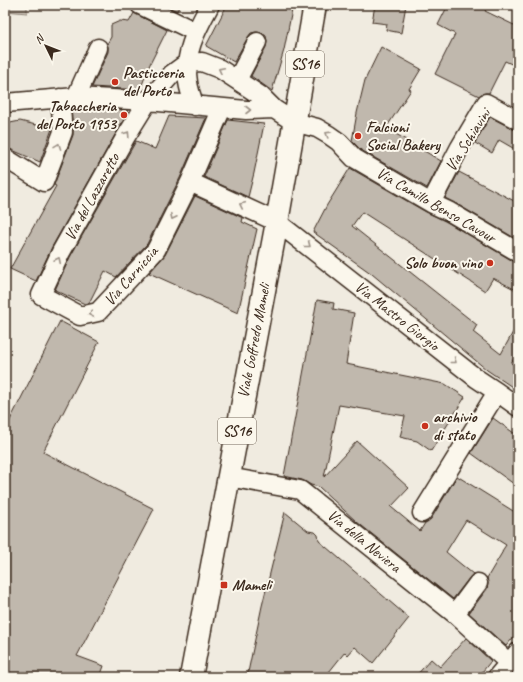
<svg xmlns="http://www.w3.org/2000/svg" width="523" height="682" viewBox="0 0 523 682" font-family="Caveat,sans-serif">
<rect width="100%" height="100%" fill="#f0ebe0"/>
<filter id="ink" filterUnits="userSpaceOnUse"><feTurbulence type="fractalNoise" baseFrequency=".025" numOctaves="2"/><feDisplacementMap in="SourceGraphic" scale="8" xChannelSelector="R" yChannelSelector="G"/><feConvolveMatrix kernelMatrix="1 2 1 2 8 2 1 2 1" color-interpolation-filters="sRGB"/></filter>
<g filter="url(#ink)">
<path fill="#d5cec3" stroke="#887c70" d="M5 5H27V13L5 11Z"/>
<path fill="#c0b8ad" stroke="#3b2a1e" d="M164 5H180L177 11Z
M227 5H293L284 50 272 91 251 76 266 47 267 41 266 36 262 33 256 32 251 33 248 37 234 62 206 46Z
M375 5H406L401 33 386 30 387 24 372 22Z
M448 5H488L485 11 518 27V67L505 61 489 93H485L481 94 479 96 435 74 455 34 438 25Z
M134 13 167 30 150 64 140 90 92 87 108 52V47L107 44 111 37V25L120 21 129 22Z
M381 47 421 69 409 89 411 90 386 128 441 161 427 188 361 150 352 141 357 113 365 80Z
M71 108 128 110 124 119 52 247 36 281 10 269 56 186 54 185 73 135V131Z
M169 116 206 118 180 178 147 244 116 277 105 271 89 303 85 304 55 290 70 257 136 141 155 149Z
M490 117 513 129 518 130V151L499 140 492 153 475 143Z
M228 120 264 124 254 173 248 197 204 177Z
M20 121 52 129 40 162 5 147V124Z
M350 168 426 212 445 221 513 261 518 262V291L493 278 485 291 362 212 352 226 477 325 473 332 501 354 518 323V351L511 363 518 368V391L487 370 372 274 313 232 327 205Z
M459 172 518 203V240L455 203 445 198Z
M195 196 243 218 242 222 257 229 238 313 149 273 165 255Z
M317 300 334 303 333 309 354 313 346 364 445 384 465 397 431 451 417 441 400 437 405 416 339 405 324 477 357 441 409 488 391 507 420 531 425 523 427 522 431 519 457 476 518 514V632L506 646 469 613 487 589 488 584 487 578 503 551H502L506 545 466 520 446 552 473 574 470 577 453 599 357 522 319 487 311 485 302 480 284 476Z
M60 321 99 342 43 452 154 509 77 656 104 666 100 677H5V430Z
M493 418 518 436V487L471 453Z
M285 512 308 531 315 532 318 535 319 541 409 618 373 663 355 647 348 655 345 652 325 677H247L262 606Z
M466 638 491 661 478 677H415L431 659 440 667Z"/>
<g fill="none" stroke-linecap="round" stroke-linejoin="round">
<g stroke="#3b2a1e" stroke-width="21">
<path id="minor" d="M140 5 196 32
M237 80 257 42
M76 97 98 48
M5 103 76 97 148 101 246 110 274 109
M195 106C192 98 189 90 188 82 183 53 197 29 210 5
M222 108 190 182 156 250 98 312 80 316 41 295 61 252 125 138 148 101 172 74 187 63 202 62 220 69 261 96 274 109 294 122 317 128 329 135 339 142 354 158 431 203 450 212 518 252
M5 158 44 182 63 132 60 98
M190 182 277 222 476 378 497 392 518 407
M431 203 460 147 486 103 518 120
M228 477 300 490 455 614 478 583
M422 513 497 392
M455 614 509 663
M497 677 518 652"/>
</g>
<g stroke="#3b2a1e" stroke-width="25">
<path id="major" d="M191 677 277 222 315 5"/>
</g>
<use href="#minor" stroke="#fbf7ec" stroke-width="18"/>
<use href="#major" stroke="#fbf7ec" stroke-width="22"/>
</g>
<defs><path id="oneway-chevron" d="M-2-3.5L2.5 0L-2 3.5" fill="none" stroke-width="1.6" stroke-linecap="round" stroke-linejoin="round"/></defs>
<g stroke="#9b9085">
<use href="#oneway-chevron" transform="translate(221 70) rotate(-153)"/>
<use href="#oneway-chevron" transform="translate(248 110)"/>
<use href="#oneway-chevron" transform="translate(127 134) rotate(-57)"/>
<use href="#oneway-chevron" transform="translate(328 134) rotate(-148)"/>
<use href="#oneway-chevron" transform="translate(58 146) rotate(-69)"/>
<use href="#oneway-chevron" transform="translate(242 205) rotate(-155)"/>
<use href="#oneway-chevron" transform="translate(173 217) rotate(116)"/>
<use href="#oneway-chevron" transform="translate(308 245) rotate(38)"/>
<use href="#oneway-chevron" transform="translate(58 260) rotate(-64)"/>
<use href="#oneway-chevron" transform="translate(91 314) rotate(170)"/>
<use href="#oneway-chevron" transform="translate(454 361) rotate(38)"/>
</g>
</g>
<g fill="#c8321e" stroke="#fbf7ec" stroke-width="1.5">
<circle cx="115" cy="82" r="4"/>
<circle cx="124" cy="115" r="4"/>
<circle cx="358" cy="136" r="4"/>
<circle cx="490" cy="263" r="4"/>
<circle cx="425" cy="426" r="4"/>
<rect x="220" y="581" width="8" height="8" rx="2"/>
</g>
<g text-anchor="middle" dominant-baseline="central" stroke-width="4" stroke-linejoin="round" paint-order="stroke">
<g fill="#fbf7ec" stroke="#75685c" stroke-width="1">
<rect x="286" y="51" width="38" height="26" rx="3"/>
<rect x="218" y="418" width="38" height="26" rx="3"/>
</g>
<g font-size="15" font-weight="bold" fill="#3b2a1e">
<text x="305" y="64">SS16</text>
<text x="237" y="431">SS16</text>
</g>
<g font-size="16" font-weight="bold" fill="#3b2a1e" stroke="#fbf7ec" text-anchor="start">
<text x="123" y="73">Pasticceria<tspan x="123" dy="18">del Porto</tspan></text>
<text x="116" y="106" text-anchor="end">Tabaccheria<tspan x="116" dy="18">del Porto 1953</tspan></text>
<text x="366" y="127">Falcioni<tspan x="366" dy="18">Social Bakery</tspan></text>
<text x="482" y="263" text-anchor="end">Solo buon vino</text>
<text x="433" y="417">archivio<tspan x="433" dy="18">di stato</tspan></text>
<text x="232" y="585">Mameli</text>
</g>
<g font-size="16" fill="#3b2a1e" stroke="#fbf7ec">
<text transform="translate(468 140) rotate(-58)">Via Schiavini</text>
<text transform="translate(92 197) rotate(-61)">Via del Lazzaretto</text>
<text transform="translate(436 205) rotate(30)">Via Camillo Benso Cavour</text>
<text transform="translate(131 276) rotate(-49)">Via Carniccia</text>
<text transform="translate(397 316) rotate(38)">Via Mastro Giorgio</text>
<text transform="translate(254 341) rotate(-79)">Viale Goffredo Mameli</text>
<text transform="translate(364 541) rotate(39)">Via della Neviera</text>
</g>
</g>
<rect width="523" height="682" fill="none" stroke="#fbf7ec" stroke-width="20"/>
<rect x="10" y="10" width="503" height="662" fill="none" stroke="#3b2a1e" stroke-width="1.5" filter="url(#ink)"/>
<g transform="translate(46 46) rotate(313)" stroke="#fbf7ec" stroke-width="3" paint-order="stroke">
<path d="M0-3L7 15L0 10L-7 15Z" fill="#3b2a1e"/>
<text y="-6" font-size="11" font-weight="bold" text-anchor="middle" fill="#3b2a1e">N</text>
</g>
</svg>
